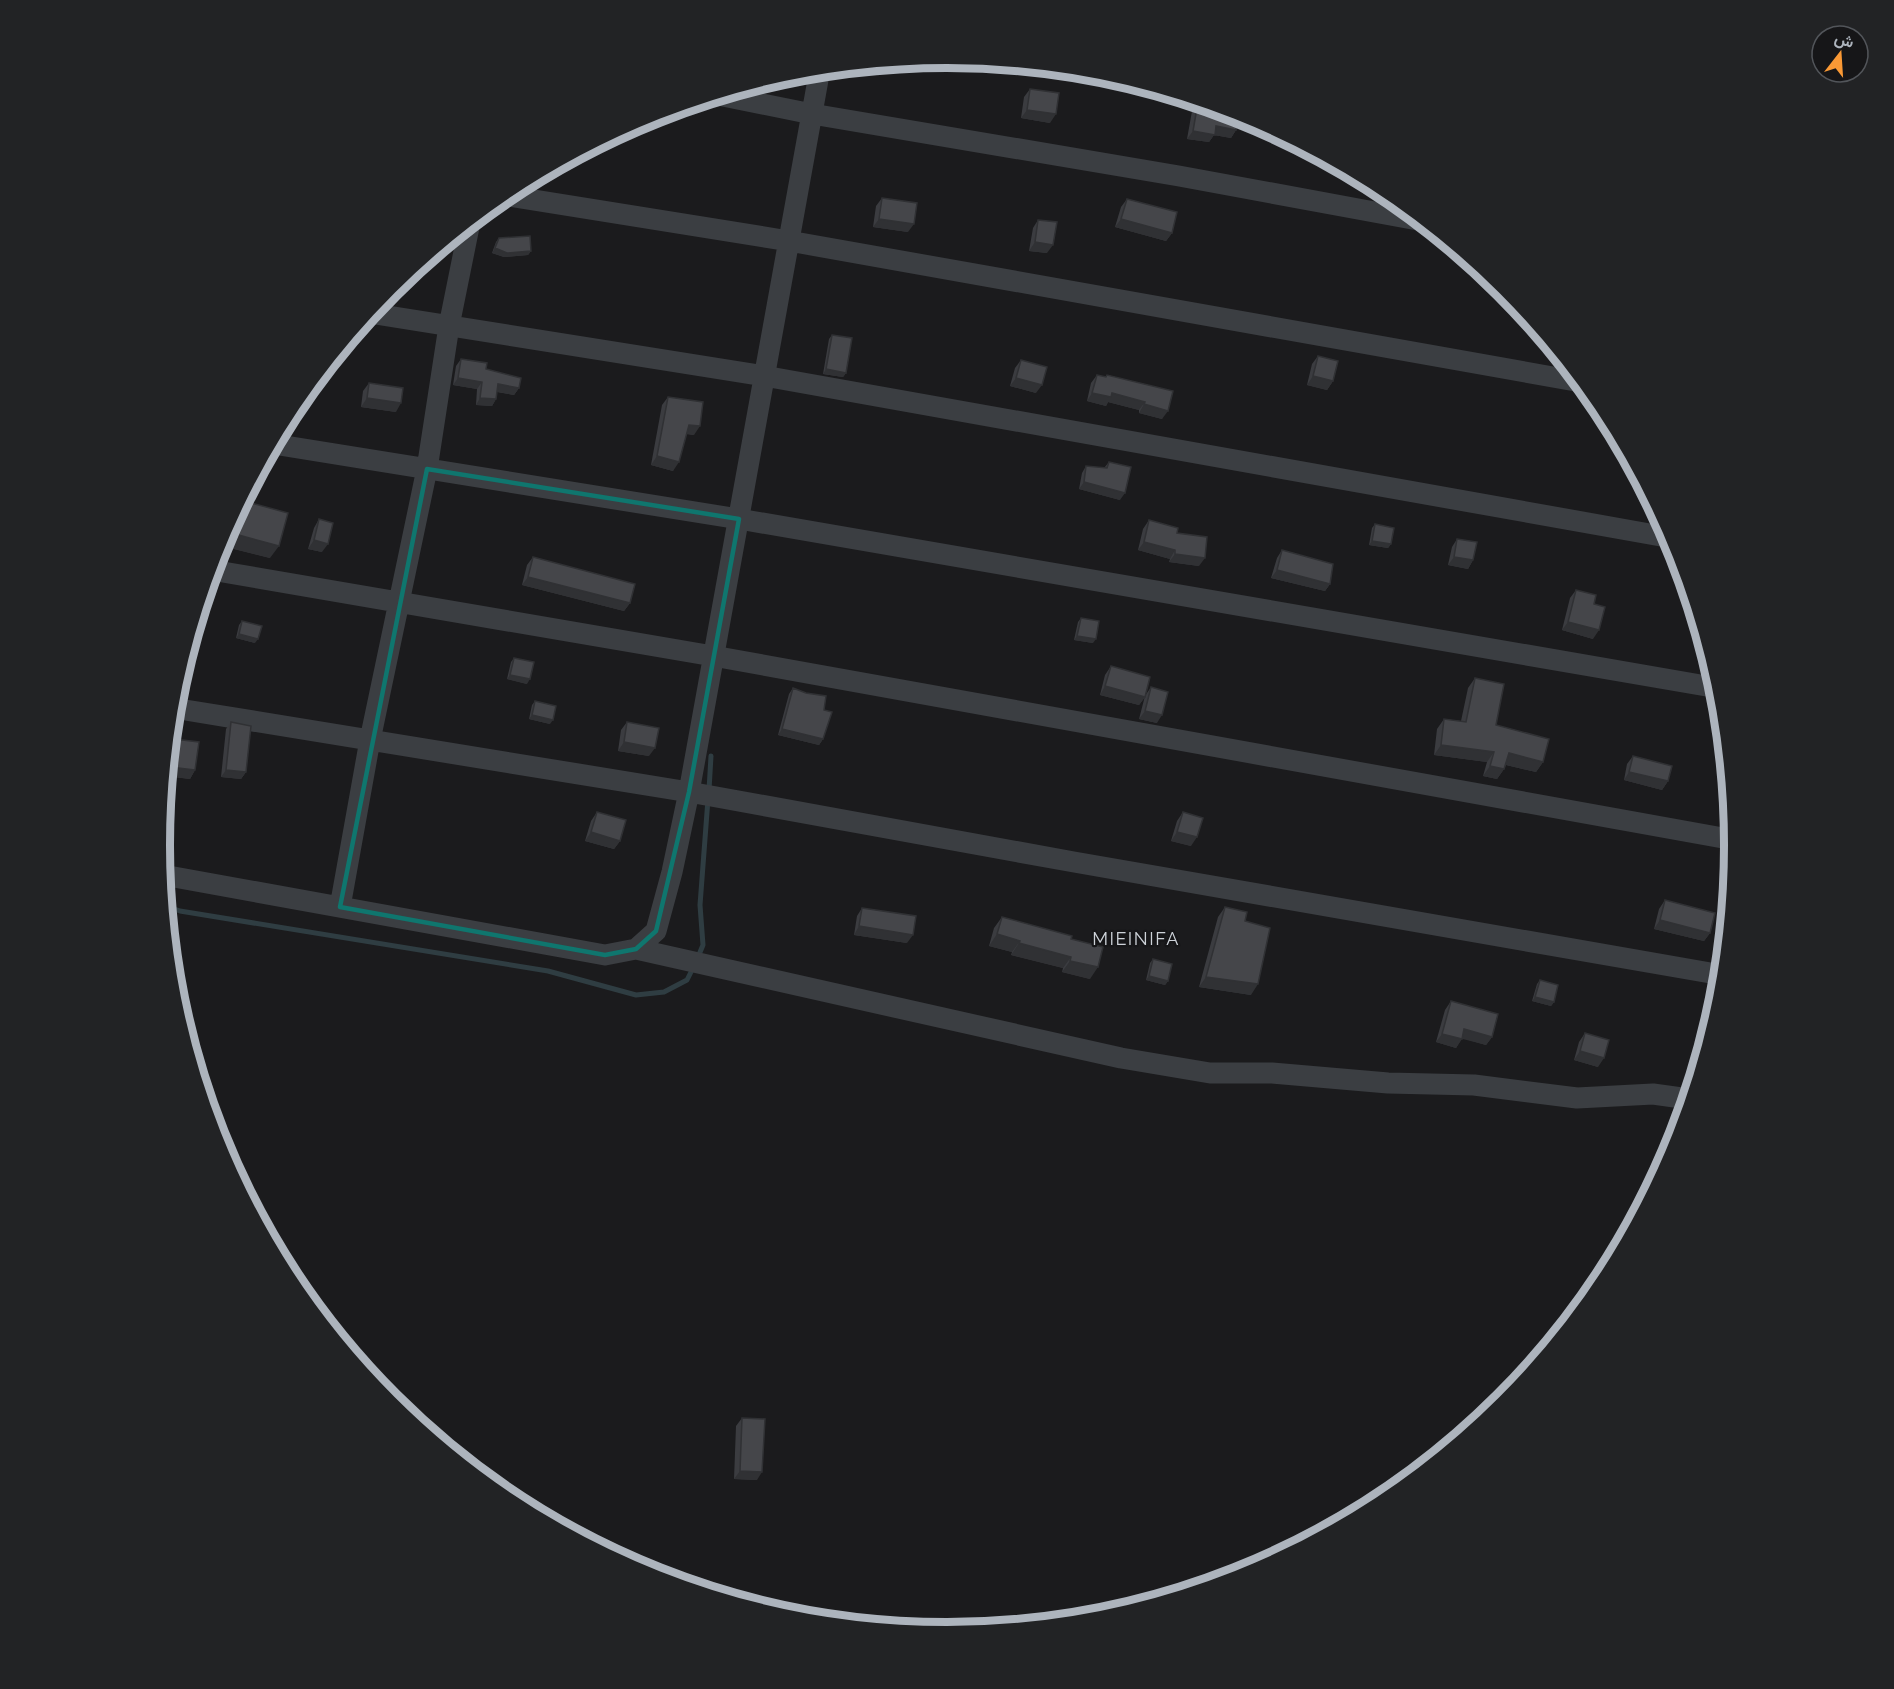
<svg xmlns="http://www.w3.org/2000/svg" width="1894" height="1689" viewBox="0 0 1894 1689" font-family="Raleway,Vazirmatn,sans-serif">
<rect width="100%" height="100%" fill="#1b1b1d"/>
<g fill="none" stroke-linecap="round" stroke-linejoin="round">
<path stroke="#2f3d42" stroke-width="5" d="M709 790 711 756
M166 906 180 911 548 971 636 995 664 992 687 980 693 968
M698 957 703 945 700 905 708 799"/>
<path stroke="#3b3e42" stroke-width="21" d="M718 95 812 114 1179 176 1423 221
M503 195 789 241 1581 382
M369 313 764 376 1672 538
M273 444 739 519 1718 688
M211 570 713 656 1734 840
M173 708 689 792 1074 862 1722 975
M163 875 605 955 636 949 656 931 672 872 689 792 820 69
M340 907 370 740 427 469 449 326 470 222
M636 949 1121 1058 1210 1073H1272L1388 1083 1474 1085 1577 1098 1653 1094 1689 1099"/>
</g>
<path fill="#3b3c40" d="M1030 89 1050 123 1021 118 1024 97Z
M1194 100 1245 116 1242 120 1238 119 1236 130 1231 138 1214 135 1209 142 1187 139Z
M882 198 908 232 873 227 876 206Z
M1127 199 1172 233 1166 241 1115 227 1121 207Z
M1038 220 1047 253 1029 251 1033 228Z
M499 238 531 251 528 255 504 257 492 253 496 242Z
M832 335 846 373 843 377 823 374 829 339Z
M1318 356 1333 381 1327 390 1307 385 1312 364Z
M461 359 486 369 519 388 514 395 497 392 496 399 492 406 476 405 477 389 453 385 456 366Z
M1021 360 1036 393 1010 386 1015 368Z
M1097 375 1105 377 1107 375 1173 391 1162 419 1139 413V410L1108 402 1106 406 1087 401 1091 383Z
M369 383 396 412 361 407 363 391Z
M668 397 694 435 686 434 673 471 651 465 662 405Z
M1109 462 1120 500 1079 489 1082 473 1086 466 1104 468Z
M244 501 270 558 226 547 235 514Z
M319 519 322 552 308 549 314 528Z
M1149 520 1177 533 1199 566 1169 562 1170 559 1138 550 1143 529Z
M1375 524 1391 544 1388 548 1369 545 1372 528Z
M1457 539 1473 560 1468 569 1448 565 1452 547Z
M1282 550 1330 584 1325 591 1271 578 1277 558Z
M533 557 630 603 624 611 522 585 527 565Z
M1576 590 1594 604 1593 639 1562 630 1570 598Z
M1081 618 1093 643 1074 640 1078 622Z
M242 621 255 643 236 638 239 625Z
M514 658 527 684 507 679 511 662Z
M1111 666 1145 697 1139 705 1100 695 1105 675Z
M1475 678 1496 725 1543 762 1536 772 1506 765 1504 769 1497 779 1483 776 1487 762 1434 755 1437 729 1444 719 1461 721 1468 688Z
M1151 687 1157 723 1139 719 1145 696Z
M793 688 824 710 823 739 819 745 778 735 789 694Z
M535 701 550 724 529 719 532 705Z
M231 722 246 772 241 779 221 777 226 729Z
M627 722 649 756 618 751 621 730Z
M174 739 195 770 190 779 166 776 169 746Z
M1633 756 1668 781 1662 790 1624 780 1627 764Z
M597 812 620 841 614 849 585 841 591 821Z
M1183 812 1191 846 1171 841 1177 821Z
M1665 900 1710 933 1704 941 1654 929 1659 909Z
M1225 907 1245 921 1251 995 1199 987 1218 917Z
M862 908 907 943 854 935 857 916Z
M1002 917 1071 939 1090 979 1062 972 1063 968 1011 955 1012 952 989 946 994 928Z
M1153 959 1168 981 1165 985 1146 980 1150 963Z
M1540 980 1554 1002 1551 1006 1532 1001 1537 984Z
M1451 1001 1492 1037 1486 1045 1462 1038 1456 1048 1436 1042 1445 1010Z
M1585 1033 1598 1067 1574 1060 1579 1042Z
M742 1418 757 1480 734 1479 736 1426Z"/>
<path fill="#303134" d="M1027 110 1056 114 1050 123 1021 118Z
M1237 113 1245 116 1242 120 1234 117Z
M1216 126 1236 130 1231 138 1214 135 1209 142 1187 139 1193 131Z
M1347 170 1358 176 1345 172Z
M879 219 914 224 908 232 873 227Z
M1121 219 1172 233 1166 241 1115 227Z
M1035 242 1053 245 1047 253 1029 251Z
M495 248 531 251 528 255 504 257 492 253Z
M826 369 846 373 843 377 823 374Z
M1313 376 1333 381 1327 390 1307 385Z
M458 378 482 382 477 389 453 385Z
M1016 378 1042 385 1036 393 1010 386Z
M498 384 519 388 514 395 493 391Z
M1092 393H1112L1145 402 1139 410 1108 402 1106 406 1087 401Z
M367 398 401 403 396 412 361 407Z
M480 398 496 399 492 406 476 405Z
M1144 404 1168 411 1162 419 1139 413Z
M689 425 700 426 694 435 683 433Z
M657 456 679 462 673 471 651 465Z
M1084 482 1125 493 1120 500 1079 489Z
M235 534 279 546 270 558 226 547Z
M314 540 328 544 322 552 308 549Z
M1372 541 1391 544 1388 548 1369 545Z
M1144 542 1175 550 1170 559 1138 550Z
M1175 554 1205 558 1199 566 1169 562Z
M1454 557 1473 560 1468 569 1448 565Z
M1277 570 1330 584 1325 591 1271 578Z
M528 577 630 603 624 611 522 585Z
M1568 622 1599 630 1593 639 1562 630Z
M239 634 258 639 255 643 236 638Z
M1077 636 1096 639 1093 643 1074 640Z
M510 675 530 679 527 684 507 679Z
M1105 686 1145 697 1139 705 1100 695Z
M1145 711 1162 715 1157 723 1139 719Z
M532 715 553 720 550 724 529 719Z
M782 729 823 739 819 745 778 735Z
M624 742 655 748 649 756 618 751Z
M1441 745 1494 752 1487 762 1434 755Z
M1509 753 1543 762 1536 772 1502 764Z
M1490 766 1504 769 1497 779 1483 776Z
M170 767 195 770 190 779 166 776 167 772Z
M226 770 246 772 241 779 221 777Z
M1629 772 1668 781 1662 790 1624 780Z
M591 832 620 841 614 849 585 841Z
M1177 832 1197 837 1191 846 1171 841Z
M1660 920 1710 933 1704 941 1654 929Z
M859 926 913 935 907 943 854 935Z
M997 934 1020 941 1012 952 989 946Z
M1019 943 1071 957 1063 968 1011 955Z
M1070 961 1098 967 1090 979 1062 972Z
M1149 976 1168 981 1165 985 1146 980Z
M1206 977 1258 984 1251 995 1199 987Z
M1535 997 1554 1002 1551 1006 1532 1001Z
M1464 1029 1492 1037 1486 1045 1459 1038Z
M1442 1034 1462 1039 1456 1048 1436 1042Z
M1580 1051 1604 1058 1598 1067 1574 1060Z
M740 1471 762 1472 757 1480 734 1479Z"/>
<path fill="#45464a" stroke="#303134" stroke-width="1.5" d="M1030 89 1059 93 1056 114 1027 110Z
M1198 102 1239 114 1236 130 1216 126 1215 135 1193 131Z
M882 198 917 203 914 224 879 219Z
M1127 199 1177 212 1172 233 1121 219Z
M1038 220 1057 222 1053 245 1035 242Z
M530 236 531 251 507 253 495 248 499 238Z
M832 335 852 338 846 373 826 369Z
M1318 356 1338 361 1333 381 1313 376Z
M461 359 487 363 486 369 521 378 519 388 498 384 496 399 480 398 482 382 458 378Z
M1021 360 1047 367 1042 385 1016 378Z
M1097 375 1106 377 1107 375 1173 391 1168 411 1144 404 1145 402 1112 393 1111 397 1092 393Z
M369 383 403 388 401 403 367 398Z
M668 397 703 402 700 426 689 425 679 462 657 456Z
M1109 462 1131 467 1125 493 1084 482 1086 466 1107 468Z
M244 501 288 513 279 546 235 534Z
M319 519 333 523 328 544 314 540Z
M1149 520 1178 528 1177 533 1207 537 1205 558 1175 554V550L1144 542Z
M1375 524 1394 528 1391 544 1372 541Z
M1457 539 1477 542 1473 560 1454 557Z
M1282 550 1333 564 1330 584 1277 570Z
M533 557 635 584 630 603 528 577Z
M1576 590 1596 595 1594 604 1605 607 1599 630 1568 622Z
M1081 618 1099 621 1096 639 1077 636Z
M242 621 262 626 258 639 239 634Z
M514 658 534 662 530 679 510 675Z
M1111 666 1150 677 1145 697 1105 686Z
M1475 678 1504 684 1496 725 1549 739 1543 762 1509 753 1504 769 1490 766 1494 752 1441 745 1444 719 1466 722Z
M1151 687 1168 692 1162 715 1145 711Z
M793 688 806 693 826 696 824 710 832 712 823 739 782 729Z
M535 701 556 706 553 720 532 715Z
M231 722 251 726 246 772 226 770Z
M627 722 659 728 655 748 624 742Z
M174 739 199 742 195 770 170 767Z
M1633 756 1672 766 1668 781 1629 772Z
M597 812 626 820 620 841 591 832Z
M1183 812 1203 818 1197 837 1177 832Z
M1665 900 1715 913 1710 933 1660 920Z
M1225 907 1247 912 1245 921 1270 928 1258 984 1206 977Z
M862 908 916 916 913 935 859 926Z
M1002 917 1072 936 1071 939 1103 947 1098 967 1070 961 1071 957 1019 943 1020 941 997 934Z
M1153 959 1172 964 1168 981 1149 976Z
M1540 980 1558 985 1554 1002 1535 997Z
M1451 1001 1498 1014 1492 1037 1464 1029 1462 1039 1442 1034Z
M1585 1033 1609 1040 1604 1058 1580 1051Z
M742 1418 765 1419 762 1472 740 1471Z"/>
<path fill="none" stroke="#0f766e" stroke-width="4.5" stroke-linejoin="round" d="M427 469 739 519 689 792 656 931 636 949 605 955 340 907Z"/>
<g text-anchor="middle" dominant-baseline="central" stroke-width="4.5" stroke-linejoin="round" paint-order="stroke">
<g font-size="18" letter-spacing="1.5" fill="#ced3d9" stroke="#161618">
<text x="1136" y="938">MIEINIFA</text>
</g>
</g>
<path d="M0 0H1894V1689H0ZM170 845a777 777 0 1 1 1554 0a777 777 0 1 1-1554 0Z" fill="#222325" fill-rule="evenodd"/>
<path fill="none" stroke="#adb4bd" stroke-width="8" d="M170 845a777 777 0 1 1 1554 0a777 777 0 1 1-1554 0Z"/>
<g transform="translate(1840 54) rotate(17)"><circle r="28" fill="#161618" stroke="#52555a" stroke-width="1.5"/>
<path d="M0-4.5L10 22L0 15L-10 22Z" fill="#fa9935"/>
<text y="-9" font-size="16" font-weight="bold" text-anchor="middle" fill="#adb4bd">ش</text>
</g>
</svg>
